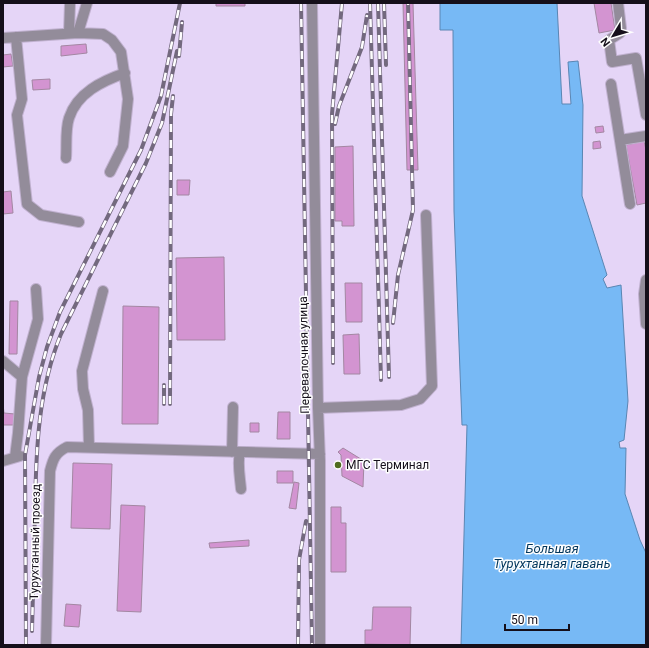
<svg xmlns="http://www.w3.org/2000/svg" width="649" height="648" viewBox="0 0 649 648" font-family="Roboto,sans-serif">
<rect width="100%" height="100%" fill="#e5d5f7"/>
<path fill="#77b9f5" stroke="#5a86b3" d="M440 3H557L562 104H571L568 62 578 61 583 105 582 196 607 275 603 279 607 288 621 285 628 401 624 440 619 442 620 448H626L625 494 640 540 646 553V645H461L467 425H462L454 211 453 30H440Z"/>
<path fill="#d394d1" stroke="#a387a2" d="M216 3H245V6H216Z
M403 3H413L418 170H407Z
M594 3H611L615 30 599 33Z
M86 44 87 53 61 56V46Z
M11 54 13 66 3 67V55Z
M50 79V89L33 90 32 80Z
M603 126 604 132 596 133 595 127Z
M600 141 601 148 593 149V142Z
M644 141 646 150V203L637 205 626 145Z
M353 146 354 226H342V221H335V147Z
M177 180H190L189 195H177Z
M11 191 13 213 3 214V192Z
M224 257 225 340H177L176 258Z
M345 283H362V322H346Z
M10 301H18L17 354H9Z
M123 306 159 307 158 424H122Z
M359 334 360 374H344L343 335Z
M3 404 4 413 15 414V425H3Z
M278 412H290V439H277Z
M250 423H259V432H250Z
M343 448 364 461 363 487 342 476 341 455 338 452Z
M73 463 112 464 110 529 71 528Z
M277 471H293V483H277Z
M294 482 299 483 296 509 289 508Z
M121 505 145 506 141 612 117 611Z
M331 507H341V523H346V572H331Z
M249 540V546L210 548 209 543Z
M66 604 81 605 79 627 64 626Z
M373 607H411L410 645 365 644V630H372Z"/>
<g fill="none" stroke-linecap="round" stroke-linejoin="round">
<g stroke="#c0b1cf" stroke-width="12">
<path id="minor" d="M312 3 318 408 320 461V645
M618 3 621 28 620 33 609 40 612 62 636 58 646 115
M69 33 70 3
M78 33 87 3
M16 37 22 99 17 115 27 204 41 215 79 222
M3 38 78 33 103 34 112 40 121 52 128 99 123 146 110 172
M611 84 630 204
M620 140 646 136
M66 158C67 146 65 130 69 118 77 93 102 81 125 73
M646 280 644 294 646 324
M3 361 22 377
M318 408 401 405 420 399 432 386 426 215
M89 447 88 410 83 389 82 371 103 291
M232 452 233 407
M240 452C237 463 240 477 241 489
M15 457 18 433 22 377 38 319 36 289
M3 461 20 456
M46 645 50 471C53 459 55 453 67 447L320 454"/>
</g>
<use href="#minor" stroke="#938c9a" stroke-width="10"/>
<g stroke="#73697e" stroke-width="4">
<path id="rail" d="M301 3 312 645
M370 3 381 380
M378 3 389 377
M384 3 386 65
M179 56 182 22
M335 124 339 106 362 47 367 15
M393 323 398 275 413 210 408 3
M333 363 332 114 342 3
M164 404V385
M170 404 171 114 173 96
M32 631C33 591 34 550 35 510 36 450 38 390 61 334L146 163 162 123 177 51
M26 645 25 455 39 377 47 347 60 312 141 150 161 96 180 3
M298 645 299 560 306 521"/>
</g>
<use href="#rail" stroke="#fefefe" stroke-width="2.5" stroke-dasharray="8" stroke-linecap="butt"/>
</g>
<circle fill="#4f6b1f" stroke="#fefefe" stroke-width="1.5" cx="338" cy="465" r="4"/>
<g text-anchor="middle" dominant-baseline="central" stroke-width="3" stroke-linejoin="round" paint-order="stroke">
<g font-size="12" fill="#150f1a" stroke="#fefefe">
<text transform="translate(304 355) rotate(-91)">Перевалочная улица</text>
<text transform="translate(35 542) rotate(-89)">Турухтанный проезд</text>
</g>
<g font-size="12" fill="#150f1a" stroke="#fefefe" text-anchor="start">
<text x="346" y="465">МГС Терминал</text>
</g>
<g font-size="13" font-style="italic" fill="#02365c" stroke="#fefefe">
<text x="552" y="548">Большая<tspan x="552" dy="15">Турухтанная гавань</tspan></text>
</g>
</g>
<rect width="649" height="648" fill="none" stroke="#150f1a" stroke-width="8"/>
<g transform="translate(613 36) rotate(232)" stroke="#fefefe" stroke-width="3" paint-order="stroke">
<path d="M0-3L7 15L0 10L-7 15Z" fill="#150f1a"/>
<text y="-6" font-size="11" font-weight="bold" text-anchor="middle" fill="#150f1a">N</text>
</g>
<path d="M505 624v6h64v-6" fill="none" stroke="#150f1a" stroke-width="2"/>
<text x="511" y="624" font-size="12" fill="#150f1a" stroke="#fefefe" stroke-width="3" paint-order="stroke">50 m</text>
</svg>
